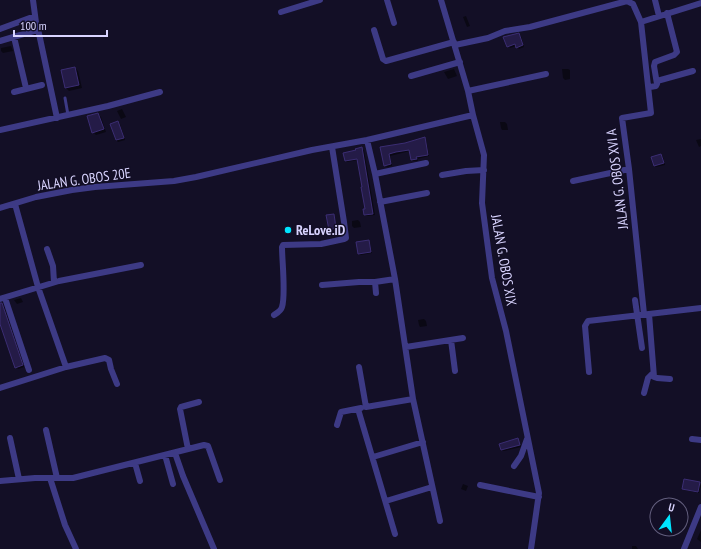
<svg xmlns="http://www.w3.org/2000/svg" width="701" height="549" viewBox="0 0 701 549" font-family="'PT Sans Narrow',sans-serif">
<rect width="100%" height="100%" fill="#130f26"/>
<path fill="#0007" d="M466 16 470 26 467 27 463 17Z
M519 34 521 36 524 47 519 49 516 46 510 48 508 46Z
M11 46 13 51 3 53 1 51V48Z
M75 68 78 71 82 88 69 91 66 88Z
M454 69 457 76 448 79 444 72Z
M562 69H568L570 70V79L565 80 563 78Z
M122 109 126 117 121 119 117 111Z
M98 114 101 117 106 132 96 135 93 132Z
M118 122 120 124 125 140 118 142 116 140 112 124Z
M500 122H505L507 124 508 130H502L501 128Z
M425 138 426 140 429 156 417 159 418 161H413L412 160 410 151 390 156 392 166 387 167 385 165 381 148 405 144Z
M701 139V146L699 147 696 140Z
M362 149 364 150 375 215 367 216 365 215 366 210 363 188 358 160 347 162 345 161Z
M661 155 663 157 665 165 656 167 654 165Z
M333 215 337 229 331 230 330 229Z
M358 220 360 222 361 227 354 228 352 226V221Z
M368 241 370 243 372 253 361 255 359 254Z
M21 298 23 302 17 304 14 300Z
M0 304 4 306 24 367 18 369 16 367 0 320Z
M424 319 426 321 427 326 420 327 419 325 418 320Z
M518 440 521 447 504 451 502 450Z
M699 483 701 486 699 493 685 490 683 488Z
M463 484 468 486 466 491 461 489Z
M671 529H678L677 535 673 534 671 532Z
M701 530V542L697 539Z
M632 546H636L638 549H632Z"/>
<path fill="#241b47" stroke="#3b2d73" d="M519 33 523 45 516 48 515 44 507 47 503 37Z
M75 67 79 85 65 88 61 70Z
M98 113 104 129 92 133 87 116Z
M118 121 124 138 116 140 110 124Z
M425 137 428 155 416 157 417 159 411 160 409 150 396 152 389 154 391 164 384 166 380 147 405 143Z
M362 147 373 214 364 215 363 209H365L361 187H362L357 159 345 161 343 153 356 150 355 149Z
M661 154 664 163 654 166 651 157Z
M334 214 336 228 329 230 326 215Z
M369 240 371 252 358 254 356 242Z
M0 303H2L23 365 15 368 0 324Z
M518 438 520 445 501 450 499 444Z
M684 479 700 482 698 492 682 489Z"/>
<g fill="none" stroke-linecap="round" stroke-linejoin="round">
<path stroke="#3d3a85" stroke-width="3" d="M65 98 68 115"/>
<path stroke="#3d3a85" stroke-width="6" d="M387 0 394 23
M441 0 468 91 473 115 484 155 482 203 492 278 506 331 539 493 531 549
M655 0 659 16
M281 12 320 0
M641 22 701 3
M0 29 35 16
M38 29 57 118
M374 30 383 59 386 61 454 42
M14 37 26 88
M0 41 37 30 33 0
M455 45 488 38 505 31 530 27 627 1 633 4 641 22 651 113 622 118 629 169 644 314
M411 76 460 62
M657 81 693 71
M650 87 656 86 657 84 654 66 655 62 674 55 677 52 667 13
M468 91 546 74
M14 92 42 85
M0 130 108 106 160 92
M367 140 375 174 395 279 413 399 440 521
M375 174 426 163
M442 175 466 171 484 170
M573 181 629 169
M380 202 427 193
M15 204 38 287 66 367
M0 208 36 197 72 190 95 187 174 181 196 177 312 150 367 140 473 115
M47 249 53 266 54 282
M375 282 376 293
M322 285 359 282H375L395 279
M5 298 29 370
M0 299 59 281 141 265
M635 300 642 348
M649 314 654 377 657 378 670 379
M274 315C277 313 281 311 282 307 286 295 282 261 282 247L283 245 321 244 344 239 346 238 344 222 332 147
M451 340 455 371
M406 347 463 338
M359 367 366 407 413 399
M589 372 585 326 588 321 701 308
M0 388 66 367 105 358 109 360 111 369 117 384
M644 393 648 378 653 373
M358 409 395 534
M337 425 341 412 361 408
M46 430 57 478
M10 438 19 479
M692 439 701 440
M188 449 180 409 181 407 199 402
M175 453 183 476 214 549
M165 455 173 484
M373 457 423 442
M135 463 140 481
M514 466 521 456 527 439
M50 478 65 525 76 549
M0 481 35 478H73L204 445 208 446 220 480
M480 485 539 497
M386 501 432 487
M684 549 701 507"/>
</g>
<circle fill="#00e5ff" stroke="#130f26" stroke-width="1.5" cx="288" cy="230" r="4"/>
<g text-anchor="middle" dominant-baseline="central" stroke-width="3" stroke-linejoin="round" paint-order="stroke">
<g font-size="14" fill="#d9d4ff" stroke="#130f26">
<text transform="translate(84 179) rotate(-8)">JALAN G. OBOS 20E</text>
<text transform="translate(617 179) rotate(-97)">JALAN G. OBOS XVI A</text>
<text transform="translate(504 260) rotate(80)">JALAN G. OBOS XIX</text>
</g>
<g font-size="14" font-weight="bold" fill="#d9d4ff" stroke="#130f26" text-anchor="start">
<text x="296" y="230">ReLove.iD</text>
</g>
</g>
<g transform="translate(669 517) rotate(15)"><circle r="19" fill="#130f26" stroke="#625e7d"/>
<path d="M0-3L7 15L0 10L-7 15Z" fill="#00e5ff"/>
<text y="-6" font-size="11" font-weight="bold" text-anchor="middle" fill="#d9d4ff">U</text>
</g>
<path d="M14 30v6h93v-6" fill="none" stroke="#d9d4ff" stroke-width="2"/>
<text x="20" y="30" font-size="12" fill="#d9d4ff" stroke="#130f26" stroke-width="3" paint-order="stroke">100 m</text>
</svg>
